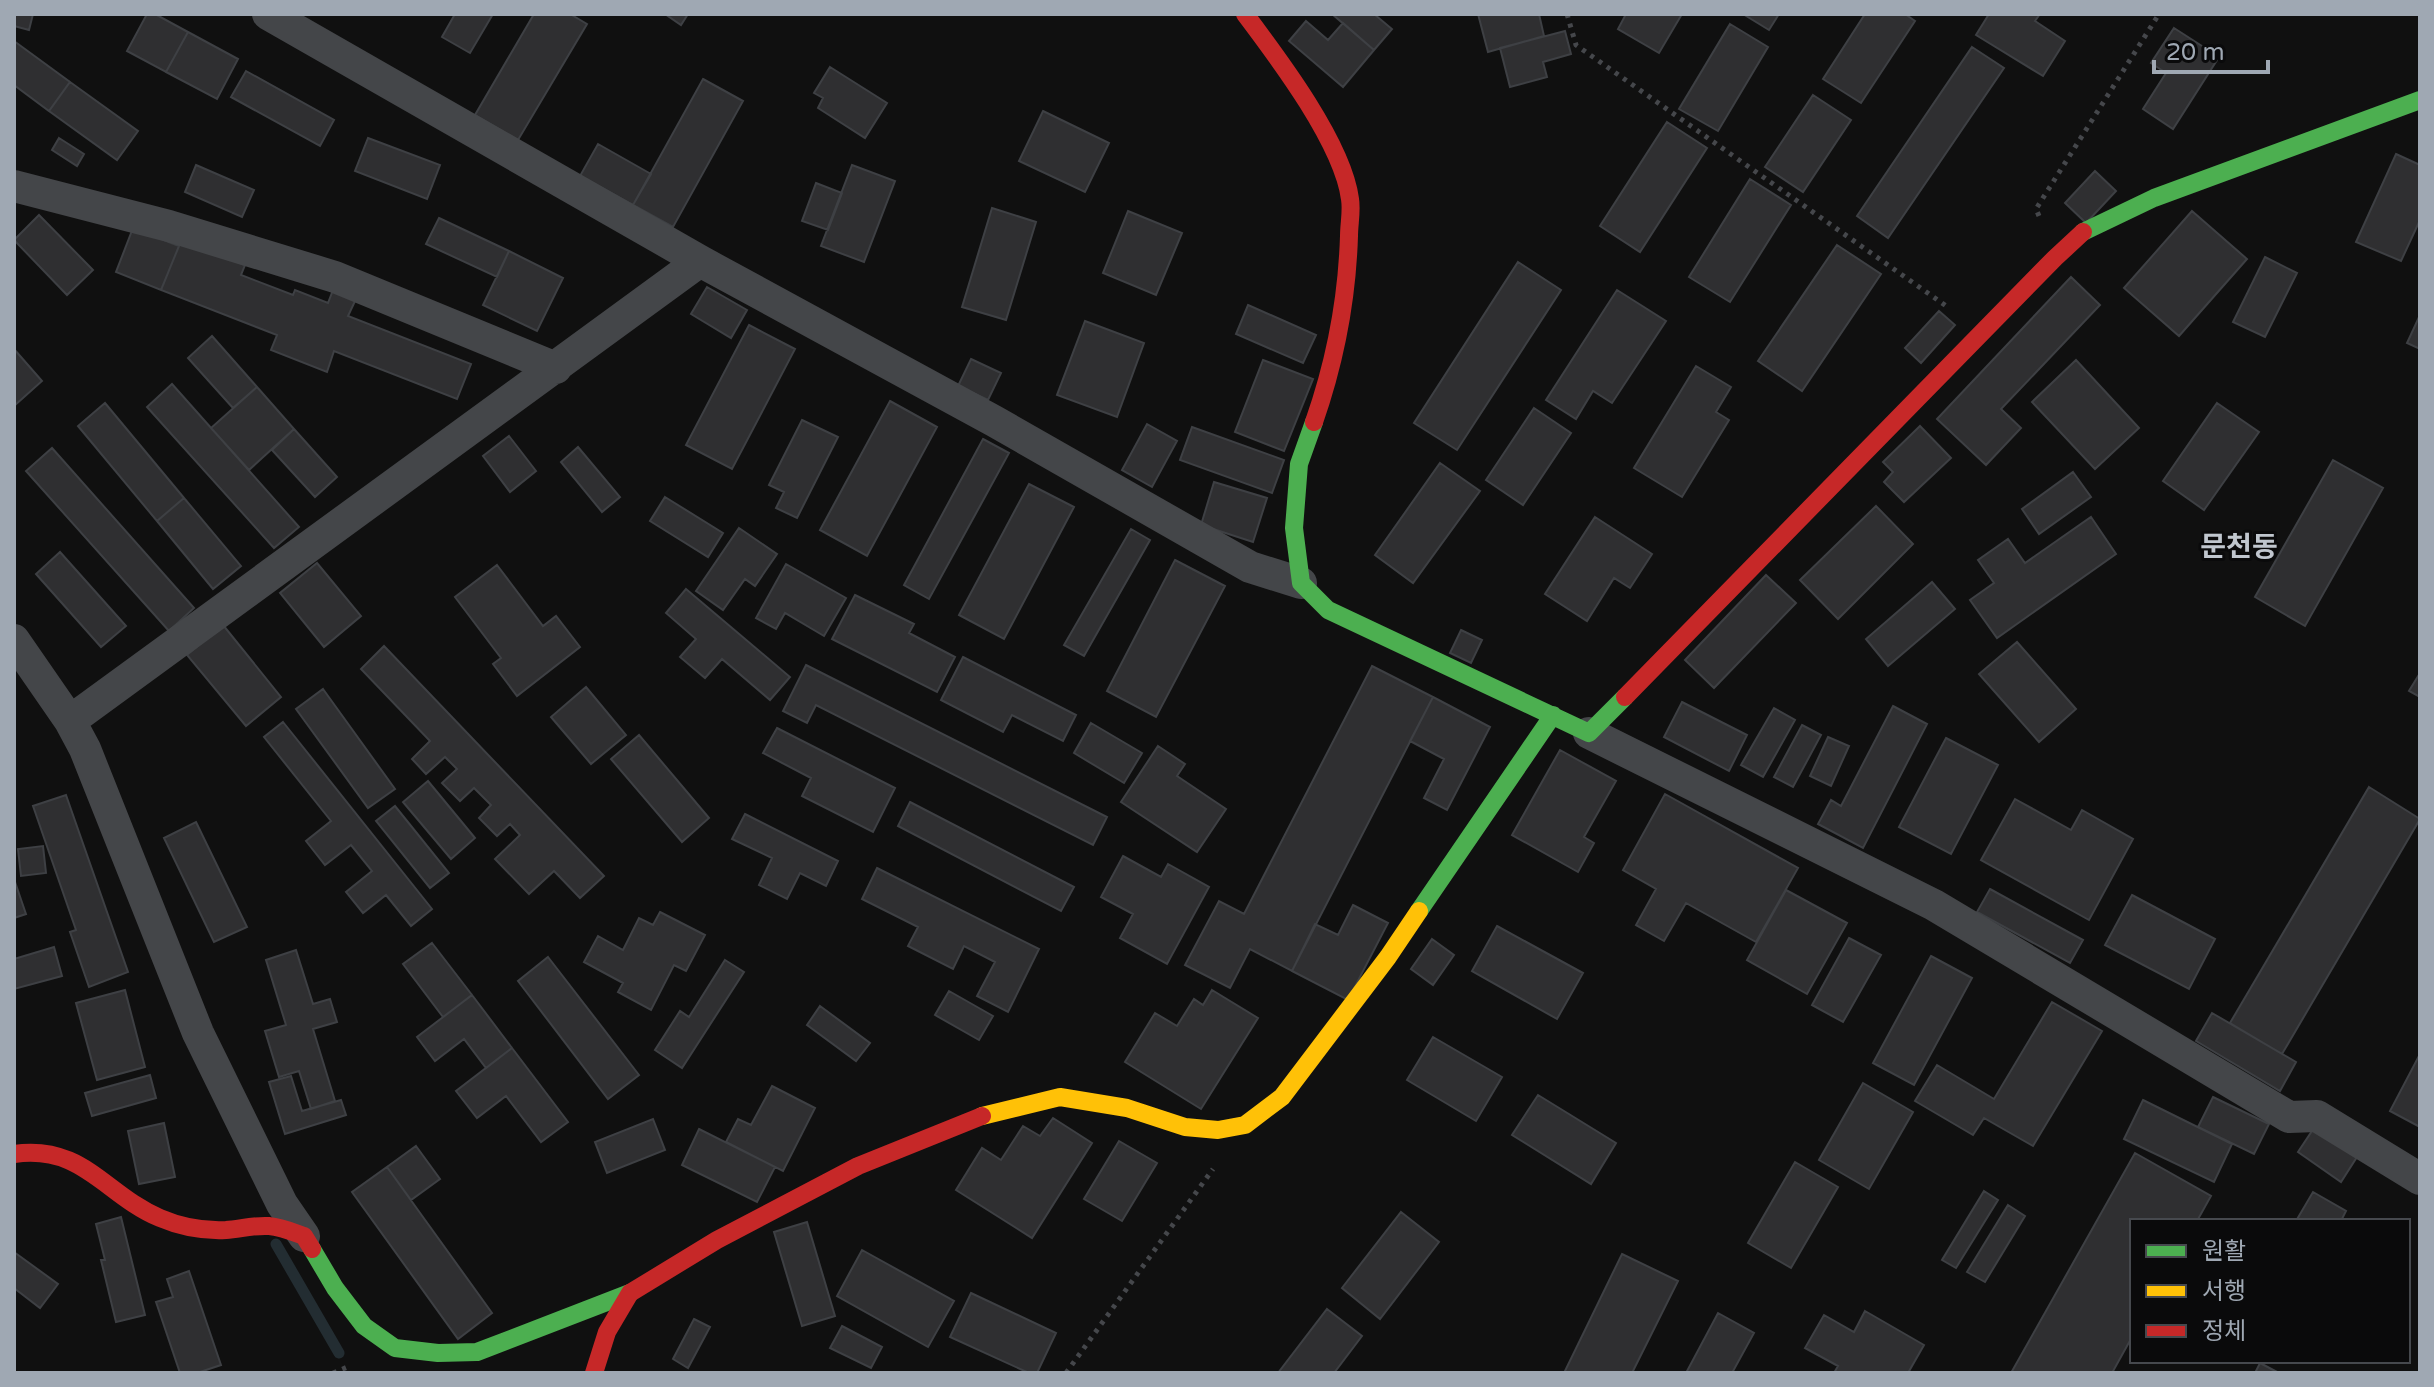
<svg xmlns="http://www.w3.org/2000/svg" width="2434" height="1387" viewBox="0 0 2434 1387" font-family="'Varela Round','Noto Sans KR',sans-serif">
<rect width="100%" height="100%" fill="#101010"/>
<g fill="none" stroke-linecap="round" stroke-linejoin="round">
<path stroke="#232d32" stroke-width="11" d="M276 1244 339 1353"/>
</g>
<path fill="#2f2f31" stroke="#3e4044" stroke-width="2" d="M14 14H33L29 30 14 26Z
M147 14H155L188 32 166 72 127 51Z
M455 14H493L470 53 442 37Z
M534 14H570L587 24 518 140 475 115Z
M665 14H688L681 25Z
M1332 14H1374L1392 29 1374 50Z
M1478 14H1539L1544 36 1488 52Z
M1626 14H1682L1659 53 1618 29Z
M1743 14H1779L1769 30Z
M1865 14H1905L1915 21 1861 103 1823 79Z
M1989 14H2040L2035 21 2065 41 2043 76 1976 35Z
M1306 21 1328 40 1343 23 1374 50 1343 87 1289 41Z
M1730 24 1768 47 1718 131 1679 109Z
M2174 28 2219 57 2173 129 2143 109 2166 73 2151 63Z
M1565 31 1571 54 1543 62 1547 77 1510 87 1500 48Z
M188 32 238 59 217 99 166 72Z
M14 41 70 82 49 111 14 85Z
M1972 47 2004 68 1888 238 1857 216Z
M830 67 887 103 865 138 818 108 823 98 814 93Z
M246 71 334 120 320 146 231 97Z
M703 79 743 101 673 227 633 205Z
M70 82 138 131 117 160 49 111Z
M1813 95 1851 120 1803 192 1765 167Z
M1043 111 1109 143 1085 192 1019 161Z
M1667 122 1707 148 1640 252 1600 226Z
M59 138 84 154 77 166 52 150Z
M368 138 440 165 427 199 355 171Z
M598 144 651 174 633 205 580 176Z
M2396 154 2420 165V220L2401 261 2356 242Z
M196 165 254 190 242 217 185 192Z
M852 165 895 181 864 262 821 246Z
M2095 171 2116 191 2086 223 2065 203Z
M1750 179 1791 205 1730 302 1689 277Z
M816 183 842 193 828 230 802 221Z
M992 208 1036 222 1006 320 962 307Z
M1128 211 1182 233 1156 295 1103 273Z
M2192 211 2247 259 2179 336 2124 288Z
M39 215 93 270 67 295 14 240Z
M439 218 509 251 497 277 426 244Z
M133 228 179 246 161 290 116 272Z
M181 241 245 265 241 275 293 295 295 290 328 303 333 290 356 299 348 316 471 364 457 399 334 351 327 372 271 350 277 335 161 290Z
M1837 245 1881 274 1802 391 1758 361Z
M509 251 563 278 537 331 483 305Z
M2265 257 2297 273 2265 337 2233 322Z
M1518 262 1561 290 1457 450 1414 423Z
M2071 277 2100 305 2001 409 2021 428 1986 465 1937 419Z
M707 287 747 310 731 338 691 314Z
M1617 290 1666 321 1612 403 1593 391 1576 419 1546 400Z
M1248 305 1316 335 1303 363 1236 334Z
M1939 311 1955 325 1921 363 1905 348Z
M2420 315V349L2407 343Z
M1085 321 1144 343 1117 417 1057 395Z
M749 325 795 349 732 469 686 445Z
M212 336 257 387 233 408 188 358Z
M14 349 42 381 14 406Z
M971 359 1001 373 988 400 958 386Z
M1263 360 1313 379 1284 451 1235 432Z
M2076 360 2139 428 2095 469 2032 402Z
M1696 366 1731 387 1716 412 1729 420 1682 497 1634 468Z
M172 384 299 527 274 548 147 407Z
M257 387 294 429 249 470 211 428Z
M890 401 937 427 867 556 820 530Z
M105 403 184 498 157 521 78 426Z
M2217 403 2259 432 2204 510 2163 481Z
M1534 408 1571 433 1523 505 1486 480Z
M802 420 838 437 797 518 776 508 784 492 769 485Z
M1147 424 1177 441 1152 487 1122 470Z
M1920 426 1951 458 1904 502 1884 482 1893 472 1883 462Z
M1192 427 1284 460 1272 493 1180 460Z
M294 429 337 477 315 497 272 450Z
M509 436 536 471 510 492 483 456Z
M983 439 1009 453 929 599 904 585Z
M578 447 620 497 602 512 561 462Z
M52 448 194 608 169 631 26 471Z
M2333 460 2383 488 2305 626 2255 597Z
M1440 463 1480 491 1413 583 1375 555Z
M2073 472 2091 497 2039 534 2022 509Z
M1214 482 1267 498 1253 542 1201 525Z
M1029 484 1074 507 1004 639 959 615Z
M665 497 723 533 708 557 650 521Z
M184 498 241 566 213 589 157 521Z
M1876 506 1913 544 1838 619 1800 580Z
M1595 517 1652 554 1630 588 1614 578 1587 621 1545 594Z
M2091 517 2116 554 1997 638 1970 600 1994 583 1978 560 2008 539 2025 563Z
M739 528 777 554 755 586 745 579 723 610 696 591Z
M1131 529 1150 540 1084 656 1064 645Z
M60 552 126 626 101 647 36 574Z
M1175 560 1225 586 1156 717 1107 691Z
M317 563 361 616 324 647 280 593Z
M786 564 846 598 824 636 785 613 776 629 756 618Z
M497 565 543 626 556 616 580 647 517 696 493 664 501 658 455 597Z
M1766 575 1796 603 1714 688 1685 660Z
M1932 582 1955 609 1888 666 1866 639Z
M686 589 790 677 770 700 722 659 705 678 680 657 696 639 666 613Z
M855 595 914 624 909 633 955 657 937 692 832 639Z
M223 625 281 697 246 726 187 655Z
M1461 630 1482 640 1471 663 1450 653Z
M2017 642 2076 709 2039 742 1979 674Z
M384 646 604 876 580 898 554 871 529 894 495 859 520 835 510 824 497 836 479 818 491 805 474 788 460 801 442 783 457 769 445 757 426 774 412 759 430 741 361 669Z
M963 657 1076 715 1063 741 1012 715 1003 732 941 700Z
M806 665 1107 817 1093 845 816 705 807 723 783 711Z
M1372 666 1433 697 1292 971 1250 949 1230 988 1185 965 1219 901 1244 914Z
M2420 673V697L2409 691Z
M586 687 626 735 591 764 551 717Z
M323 689 395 789 368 808 296 709Z
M1433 697 1490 727 1447 810 1424 798 1444 759 1410 741Z
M1682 702 1747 735 1729 771 1664 737Z
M1893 706 1927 724 1863 848 1818 824 1831 800 1841 806Z
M1774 708 1795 720 1763 777 1741 765Z
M283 722 432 909 411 926 386 895 363 913 346 892 372 871 351 845 325 865 306 841 331 821 264 737Z
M1091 723 1142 753 1124 783 1074 753Z
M1802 725 1821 735 1793 787 1774 777Z
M777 728 895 788 873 832 802 796 811 778 763 753Z
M639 735 709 818 682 842 611 759Z
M1828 737 1849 746 1831 786 1810 776Z
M1946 738 1998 765 1951 854 1899 827Z
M1158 746 1185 764 1177 776 1226 809 1197 852 1121 802Z
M1560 750 1616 781 1584 837 1594 843 1578 872 1512 835Z
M428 781 475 838 451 859 403 802Z
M2369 787 2420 819 2282 1054 2230 1023Z
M1665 794 1798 868 1756 942 1686 903 1664 941 1636 925 1656 889 1623 870Z
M66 795 128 972 89 987 70 932 76 930 33 806Z
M2015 799 2071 830 2082 810 2133 839 2089 920 1981 860Z
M910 802 1074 887 1061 911 898 826Z
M395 806 449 873 430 888 376 821Z
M745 814 838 861 826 886 800 873 787 899 759 885 772 858 732 839Z
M196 822 247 927 214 942 164 838Z
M43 846 46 873 21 876 18 849Z
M1123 856 1161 877 1168 864 1209 887 1167 964 1120 938 1133 914 1101 897Z
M877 868 1039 949 1008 1012 977 996 995 962 964 946 953 969 908 946 918 927 862 899Z
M14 879 26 914 14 918Z
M1990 889 2083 940 2070 963 1977 912Z
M1786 890 1847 923 1807 994 1747 960Z
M2132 895 2215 939 2189 989 2105 945Z
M1353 905 1388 923 1348 1000 1292 971 1315 924 1338 935Z
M660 912 705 935 686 971 674 965 651 1010 618 992 623 983 584 962 598 936 623 950 639 918 653 925Z
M1497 926 1583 973 1557 1019 1472 971Z
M1849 938 1881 955 1843 1022 1812 1005Z
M1432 939 1454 955 1433 985 1411 969Z
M432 943 472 995 443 1017 403 964Z
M54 947 62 976 14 989V959Z
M296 950 313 1004 330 999 337 1022 313 1029 335 1101 311 1109 299 1071 279 1077 265 1031 286 1025 266 960Z
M1931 956 1972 978 1914 1085 1873 1063Z
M548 957 639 1075 608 1099 518 981Z
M725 960 744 972 682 1068 655 1050 680 1011 689 1017Z
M125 990 145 1067 97 1080 76 1003Z
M1212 990 1258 1018 1201 1109 1125 1062 1155 1013 1177 1026 1194 999 1203 1005Z
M949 991 993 1016 979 1040 935 1015Z
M472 995 512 1048 486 1068 464 1039 435 1061 417 1037Z
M2052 1002 2102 1031 2033 1146 1984 1118 1973 1135 1915 1101 1937 1065 1994 1099Z
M820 1006 870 1043 856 1061 807 1025Z
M2212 1013 2296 1062 2280 1091 2196 1041Z
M1433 1037 1502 1077 1476 1121 1407 1080Z
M512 1048 568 1122 541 1142 506 1096 477 1118 456 1091Z
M2420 1054V1127L2390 1111Z
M150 1075 156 1098 92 1116 85 1093Z
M291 1076 302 1111 341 1100 346 1115 285 1134 269 1082Z
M1863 1083 1913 1112 1869 1189 1819 1160Z
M772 1086 815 1108 783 1171 726 1142 738 1119 751 1125Z
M1538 1095 1616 1143 1591 1184 1512 1135Z
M2213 1097 2269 1124 2254 1154 2198 1127Z
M2143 1100 2232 1144 2214 1182 2124 1139Z
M1053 1118 1092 1143 1032 1238 956 1190 982 1148 1001 1160 1023 1126 1040 1136Z
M653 1119 665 1150 607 1173 595 1142Z
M164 1123 175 1177 139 1184 128 1131Z
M2314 1128 2357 1157 2341 1182 2298 1152Z
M699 1129 775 1167 757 1202 682 1165Z
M1119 1141 1157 1163 1122 1221 1084 1199Z
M416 1146 440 1179 411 1200 387 1167Z
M2135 1153 2211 1196 2197 1221H2132V1337L2112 1373H2011Z
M1795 1162 1838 1187 1791 1268 1748 1243Z
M387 1167 492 1313 458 1339 352 1192Z
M1984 1191 1998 1200 1956 1268 1942 1260Z
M2313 1192 2346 1211 2341 1221H2296Z
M2008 1205 2025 1216 1985 1282 1967 1272Z
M1401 1212 1439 1242 1380 1319 1342 1288Z
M121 1217 145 1315 116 1322 101 1260H105L96 1224Z
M807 1222 835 1316 802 1326 774 1232Z
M862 1250 954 1301 928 1347 837 1296Z
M14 1252 58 1284 40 1308 14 1288Z
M1622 1254 1678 1281 1632 1373H1564Z
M189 1271 221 1365 197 1373H180L156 1302 173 1297 167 1279Z
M971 1293 1056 1333 1037 1373H1029L950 1337Z
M1327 1309 1362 1336 1334 1373H1278Z
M1865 1311 1924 1345 1908 1373H1834L1838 1366 1805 1348 1824 1315 1854 1332Z
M1718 1313 1754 1333 1732 1373H1686Z
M694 1319 710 1327 688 1368 673 1359Z
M842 1326 882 1347 871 1368 830 1348Z
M2260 1363 2279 1373H2255Z"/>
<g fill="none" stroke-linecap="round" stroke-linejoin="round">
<path stroke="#45474b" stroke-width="5" stroke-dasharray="4 6" stroke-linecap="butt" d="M1567 14 1576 45 1949 308
M2039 216 2036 209 2159 14
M333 1373 350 1366
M1066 1373 1213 1169"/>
<path stroke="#444649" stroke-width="32" d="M268 14 700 261 994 421 1250 567 1301 583
M14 186 169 226 335 277 556 368
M14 640 70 721 85 749 198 1033 282 1204 304 1236
M70 721 700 261
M1589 733 1934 905 2289 1117 2317 1116 2420 1179"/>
<path stroke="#4caf50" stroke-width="18" d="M2083 232 2154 198 2420 100
M1314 422 1299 464 1294 528 1301 583 1328 610 1589 733 1625 697
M1419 911 1553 715
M312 1249 335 1288 364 1326 395 1348 438 1353 477 1352 630 1293"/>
<path stroke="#ffc107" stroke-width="18" d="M982 1116 1060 1097 1127 1108 1185 1127 1218 1130 1245 1125 1282 1097 1388 957 1419 911"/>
<path stroke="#c62828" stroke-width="18" d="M1245 14C1279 59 1343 144 1350 199 1352 211 1349 224 1349 236 1347 300 1335 362 1314 422
M1625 697 2055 258 2083 232
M14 1154C83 1144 105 1195 160 1218 181 1227 204 1231 226 1230 240 1229 254 1225 269 1226 281 1227 293 1232 304 1236L312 1249
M594 1373 607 1332 630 1293 717 1240 858 1166 982 1116"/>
</g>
<g text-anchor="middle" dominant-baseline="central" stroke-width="6" stroke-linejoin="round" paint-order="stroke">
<g font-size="28" font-weight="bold" fill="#c0c6ce" stroke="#0a0a0b">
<text x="2239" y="547">문천동</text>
</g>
</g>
<rect width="2434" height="1387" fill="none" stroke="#9fa8b3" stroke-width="32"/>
<rect x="2130" y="1219" width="280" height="144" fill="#0a0a0b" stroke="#46494e" stroke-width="2"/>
<rect x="2146" y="1245" width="40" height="12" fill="#4caf50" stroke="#46494e" stroke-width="2"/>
<text x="2202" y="1259" font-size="24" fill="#9fa8b3">원활</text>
<rect x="2146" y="1285" width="40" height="12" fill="#ffc107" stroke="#46494e" stroke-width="2"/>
<text x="2202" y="1299" font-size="24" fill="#9fa8b3">서행</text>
<rect x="2146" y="1325" width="40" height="12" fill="#c62828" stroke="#46494e" stroke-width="2"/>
<text x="2202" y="1339" font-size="24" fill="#9fa8b3">정체</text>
<path d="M2154 60v12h114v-12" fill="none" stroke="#9fa8b3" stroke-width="4"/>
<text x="2166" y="60" font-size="24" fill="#9fa8b3" stroke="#0a0a0b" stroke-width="6" paint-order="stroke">20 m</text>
</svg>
